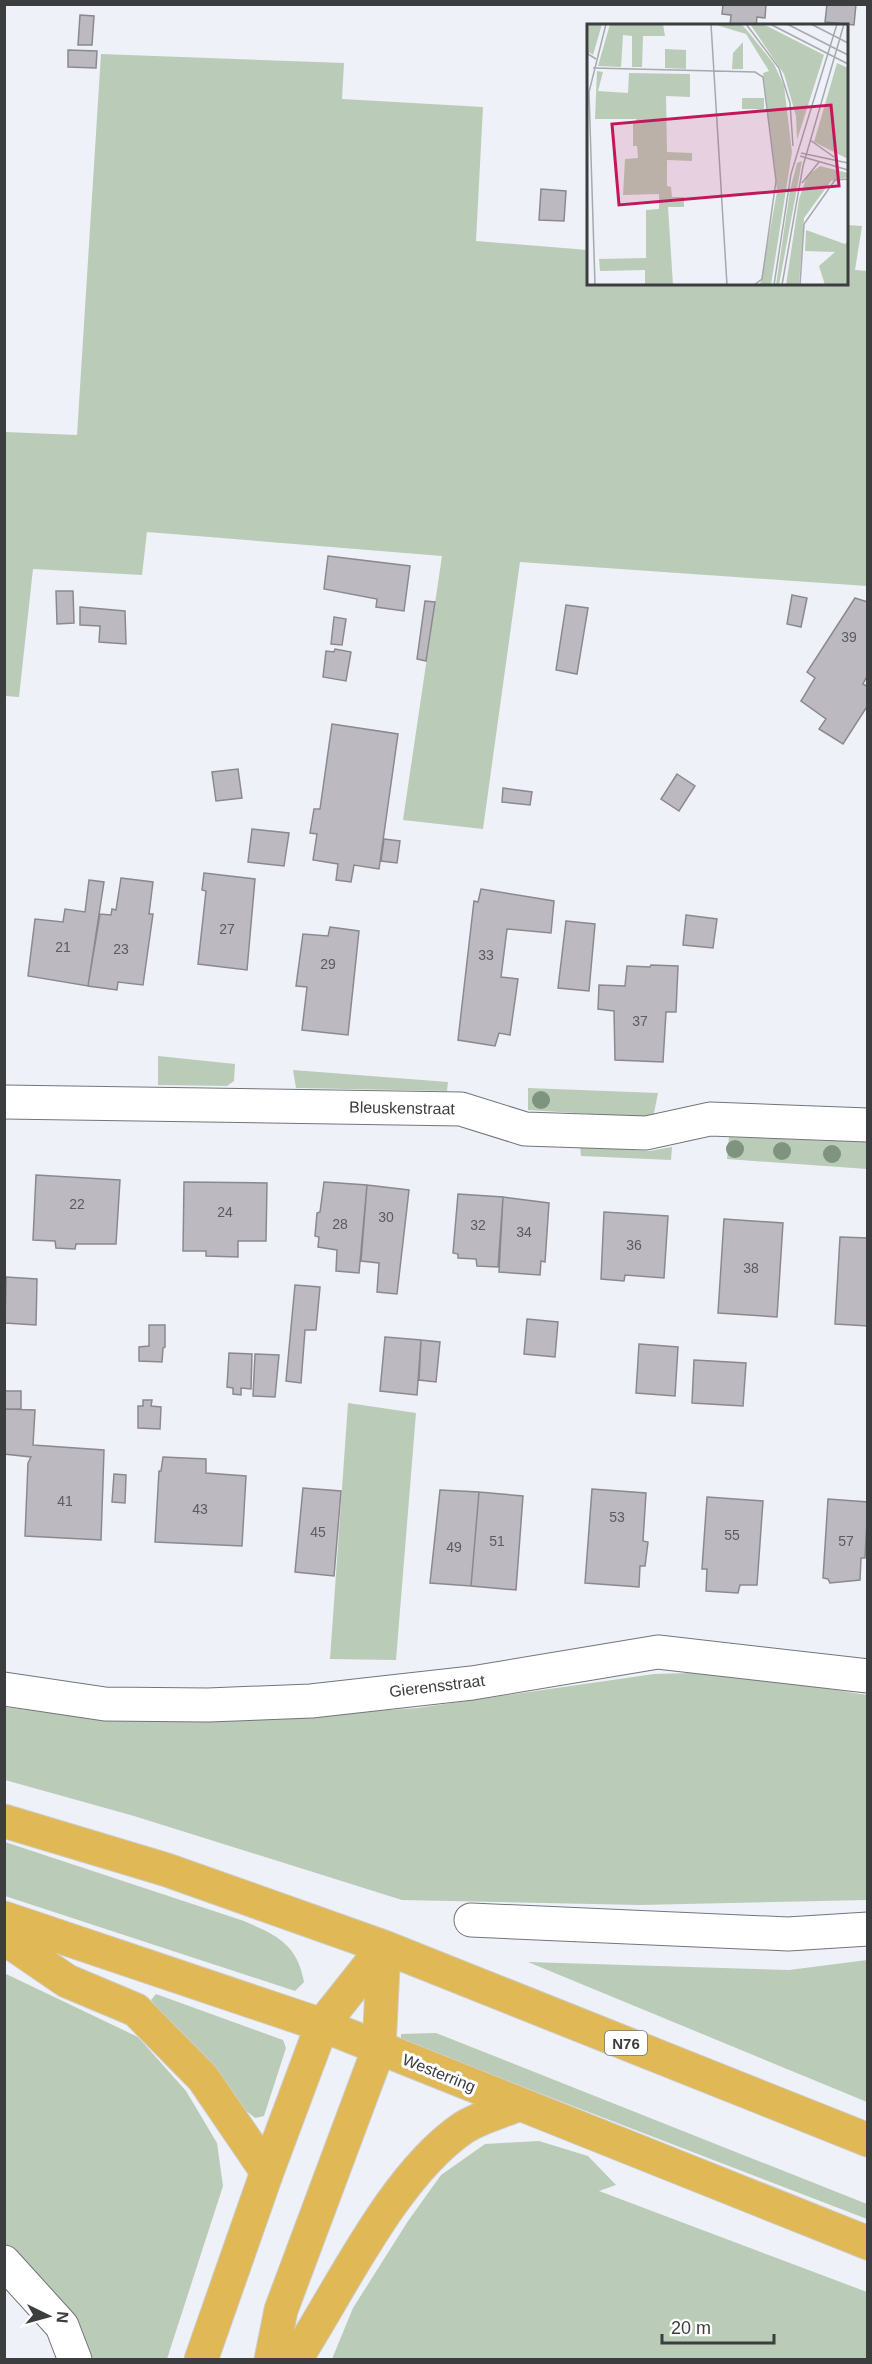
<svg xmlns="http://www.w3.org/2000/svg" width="872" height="2364" viewBox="0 0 872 2364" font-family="Helvetica,sans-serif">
<rect width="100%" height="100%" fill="#eef1f7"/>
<path fill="#baccb7" d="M101 54 344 63 342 99 483 107 476 241 588 250V284H846L847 225 862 226 855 270 868 271 867 586 520 562 483 829 403 820 442 556 147 532 142 575 33 569 19 697 5 696V432L77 435Z
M158 1056 235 1064 234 1081 227 1086 158 1085Z
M293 1070 448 1082 447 1091 296 1088Z
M528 1088 658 1093 653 1118 528 1110Z
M729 1137 867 1142V1169L727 1159Z
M580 1146 649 1151 672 1147 671 1160 581 1156Z
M348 1403 416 1413 396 1660 330 1659Z
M726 1672 867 1695V1900L640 1905 402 1900 134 1816 5 1780 4 1707 113 1720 232 1721 417 1708 654 1674Z
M5 1842 244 1921C276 1935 297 1943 304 1982L295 1991 5 1896Z
M867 1960V2102L528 1962 789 1970Z
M4 1973 138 2037 186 2091 217 2143 223 2186 167 2359H90C78 2311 40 2278 5 2245Z
M156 1994 283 2040 286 2048 264 2116 255 2118 239 2105 151 2000Z
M436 2033 867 2204V2219L401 2040V2034Z
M539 2141 588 2156 616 2185 599 2191 867 2292V2359H332L353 2308 408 2221 441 2175 485 2144Z"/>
<path fill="#bcbac0" stroke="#8b898e" stroke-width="1.5" d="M723 4H766L765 18 757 17 756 26H730L731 15 722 14Z
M827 4H856L854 25 825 22Z
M80 15 94 16 92 45H78Z
M68 50 97 51 96 68 68 67Z
M541 189 566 191 564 221 539 220Z
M328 556 410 566 404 611 376 607 377 599 324 589Z
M56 591H73L74 623 57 624Z
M792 595 807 598 801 627 787 624Z
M855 598 868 602V674L863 684 868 687V705L843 744 819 729 826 719 801 701 815 678 807 672Z
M425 601 435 602 426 661 417 659Z
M566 605 588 608 577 674 556 670Z
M80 607 125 611 126 644 99 642 100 626 80 625Z
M334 617 346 619 342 645 331 644Z
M335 649 351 652 346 681 323 677 326 651 334 652Z
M332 724 398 734 379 869 354 865 351 882 336 880 338 864 313 860 317 834 310 833 314 809H320Z
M238 769 242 798 216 801 212 772Z
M677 774 695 786 679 811 661 799Z
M503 788 532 792 530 805 502 802Z
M252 829 289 833 284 866 248 862Z
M384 839 400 841 397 863 381 861Z
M204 873 255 879 247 970 198 964 206 891 202 890Z
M121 878 153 882 149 914H153L143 985 118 982 117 990 88 986 100 914 111 915 112 909 116 910Z
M89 880 104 882 88 986 28 976 35 919 63 922 65 909 85 912Z
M481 889 554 901 551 933 507 929 501 977 518 979 510 1035 499 1033 495 1046 458 1040 474 901 478 902Z
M686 915 717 919 713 948 683 945Z
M566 921 595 924 589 991 558 988Z
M330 927 359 931 348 1035 302 1030 307 987 296 986 303 934 328 936Z
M651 965 678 966 676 1012H666L663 1062 615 1060 614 1011 598 1009 599 985 625 986 627 966 650 967Z
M36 1175 120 1180 116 1244H76L75 1249 56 1248 55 1241 33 1240Z
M184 1182 267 1183 266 1241H238V1257L206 1256V1251H183Z
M324 1182 367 1185 359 1273 336 1271 337 1250 318 1247 319 1237 315 1236 317 1213 320 1212Z
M367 1185 409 1190 397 1294 377 1292 379 1263 361 1261Z
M458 1194 503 1197 498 1267 477 1266 476 1259 458 1258V1254L453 1253Z
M503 1197 549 1203 545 1262 541 1261 540 1275 499 1272Z
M604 1212 668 1216 664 1278 625 1275 624 1281 601 1279Z
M724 1219 783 1223 777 1317 718 1313Z
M840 1237 868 1238V1326L835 1324Z
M6 1277 37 1279 36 1325 5 1323Z
M295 1285 320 1287 316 1330H305L301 1383 286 1381Z
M527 1319 558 1322 555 1357 524 1354Z
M149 1325H165V1347L163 1348 162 1362 139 1361V1347L149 1346Z
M385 1337 421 1340 417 1395 380 1391Z
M421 1340 440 1342 436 1382 419 1380Z
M639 1344 678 1347 675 1396 636 1393Z
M229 1353 252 1354 251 1389 241 1388V1395L233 1394V1388L227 1387Z
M255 1354 279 1355 275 1397 253 1396Z
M694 1360 746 1363 743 1406 692 1403Z
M4 1391H21V1409H4Z
M143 1400H152L151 1406 161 1407 160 1429 138 1428V1406H143Z
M4 1409 35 1410 33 1445 104 1450 101 1540 25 1536 28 1463 31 1457 4 1454Z
M163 1457 206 1459V1473L246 1476 242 1546 155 1542 159 1471H161Z
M114 1474 126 1475 125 1503 112 1502Z
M303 1488 341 1491 334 1576 295 1572Z
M592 1489 646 1493 643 1541 648 1542 645 1566H640L639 1587 585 1583Z
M440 1490 479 1492 471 1586 430 1583Z
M479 1492 523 1496 516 1590 471 1586Z
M707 1497 763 1501 757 1585H740L738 1593 706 1591 707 1569H702Z
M828 1499 868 1502 865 1558H861L860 1580 830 1583 828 1579 823 1578Z"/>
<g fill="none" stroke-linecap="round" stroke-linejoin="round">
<g stroke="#72757a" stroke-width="35">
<path id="minor" d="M4 1102 461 1109 525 1129 646 1133 710 1119 868 1125
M4 1689 105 1704 208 1705 311 1701 472 1683 658 1652 868 1676
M471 1920 788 1934 868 1929
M4 2262 62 2326 75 2360"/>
</g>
<g stroke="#cccdcd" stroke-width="35">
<path id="highway" d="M4 1821 167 1870 384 1947 868 2140
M4 1918 322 2025 868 2243
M4 1938 67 1981 136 2010 203 2078 267 2172
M201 2360 267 2172 322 2025 384 1947
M271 2360 281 2310 379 2048 384 1947
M295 2360C341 2289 393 2176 463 2128 478 2118 500 2112 517 2105"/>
</g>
<use href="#minor" stroke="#fff" stroke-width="33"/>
<use href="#highway" stroke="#e0b855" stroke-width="33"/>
</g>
<g fill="#7e947e">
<circle cx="541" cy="1100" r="9"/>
<circle cx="735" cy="1149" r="9"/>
<circle cx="782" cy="1151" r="9"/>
<circle cx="832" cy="1154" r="9"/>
</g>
<g text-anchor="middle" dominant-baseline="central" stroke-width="6" stroke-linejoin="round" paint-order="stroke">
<g font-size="14" fill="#5b5c5f">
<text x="849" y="637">39</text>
<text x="227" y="929">27</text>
<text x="63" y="947">21</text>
<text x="121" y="949">23</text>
<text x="486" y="955">33</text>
<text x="328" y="964">29</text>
<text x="640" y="1021">37</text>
<text x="77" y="1204">22</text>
<text x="225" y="1212">24</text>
<text x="386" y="1217">30</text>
<text x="340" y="1224">28</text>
<text x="478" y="1225">32</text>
<text x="524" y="1232">34</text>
<text x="634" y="1245">36</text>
<text x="751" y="1268">38</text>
<text x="65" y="1501">41</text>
<text x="200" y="1509">43</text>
<text x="617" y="1517">53</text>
<text x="318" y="1532">45</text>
<text x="732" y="1535">55</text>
<text x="497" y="1541">51</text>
<text x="846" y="1541">57</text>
<text x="454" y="1547">49</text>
</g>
<rect fill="#fefefe" stroke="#767778" stroke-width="1.5" x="605" y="2031" width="42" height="24" rx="4.5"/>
<g font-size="15" font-weight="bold" fill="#3b3d3f">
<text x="626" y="2043">N76</text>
</g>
<g font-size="16" fill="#3b3d3f" stroke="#fefefe">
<text transform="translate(402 1108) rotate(1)">Bleuskenstraat</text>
<text transform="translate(437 1686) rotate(-7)">Gierensstraat</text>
<text transform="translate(439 2073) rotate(22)">Westerring</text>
</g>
</g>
<g transform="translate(587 24)">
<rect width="261" height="261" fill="#eef1f7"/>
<path d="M1 0H15L6 31 2 28ZM23 0H76L78 12H56L55 43H45V12L36 11 34 43 11 42ZM126 0H154L159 5 187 40 197 62 205 128 184 261H173L190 168 176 49 182 47 159 10ZM163 0H176L237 31 210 116 209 92 197 50ZM156 18V45H145L146 29ZM78 25 99 26V45L78 44ZM250 39 261 44V135L227 118ZM10 47 16 48 11 67 41 69 42 49 103 50V73L79 72 80 128 105 129V137L80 136V162L84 163 85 173H97V183H81L86 261H58V246L13 247 12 235 59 234V186L72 185V170L36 171 38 135 51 134 50 122H46V99L50 95H8ZM155 74H177V85H155ZM215 137 192 261H189L203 166 210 139ZM233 142 261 149V153L244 157 217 194 212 261H199L212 175 220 152ZM219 206 258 220 261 217V261H238L232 242 248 228 218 227Z" fill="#baccb7"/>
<path fill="none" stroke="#a6a9ad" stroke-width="1.5" d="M124 0 140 261M159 0 192 44 203 79 206 122M183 0 261 40M200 0 261 31M224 0 261 19M0 14 1 30 9 35M6 44 168 48 176 53 189 157 175 255 167 261M223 116 247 133M214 129 261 139M213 132 261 146M215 159 232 138M8 261 2 68 19 0M187 261 204 150 250 0M195 261 216 142 257 0M213 261 217 200 248 156 261 155"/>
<path fill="#c2185b" fill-opacity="0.15" stroke="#c2185b" stroke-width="3" d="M244 81 252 162 32 181 25 100Z"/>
<rect width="261" height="261" fill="none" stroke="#3b3d3f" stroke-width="3"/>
</g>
<rect width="872" height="2364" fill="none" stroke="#3b3d3f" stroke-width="12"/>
<g transform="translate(48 2316) rotate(95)" stroke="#fefefe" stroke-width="4.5" paint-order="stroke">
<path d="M0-4.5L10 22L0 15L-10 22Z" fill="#3b3d3f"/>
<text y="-9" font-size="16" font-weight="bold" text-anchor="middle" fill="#3b3d3f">N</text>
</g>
<path d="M662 2334v9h112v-9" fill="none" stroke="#3b3d3f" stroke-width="3"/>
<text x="671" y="2334" font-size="18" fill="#3b3d3f" stroke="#fefefe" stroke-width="4.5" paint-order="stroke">20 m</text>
</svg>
